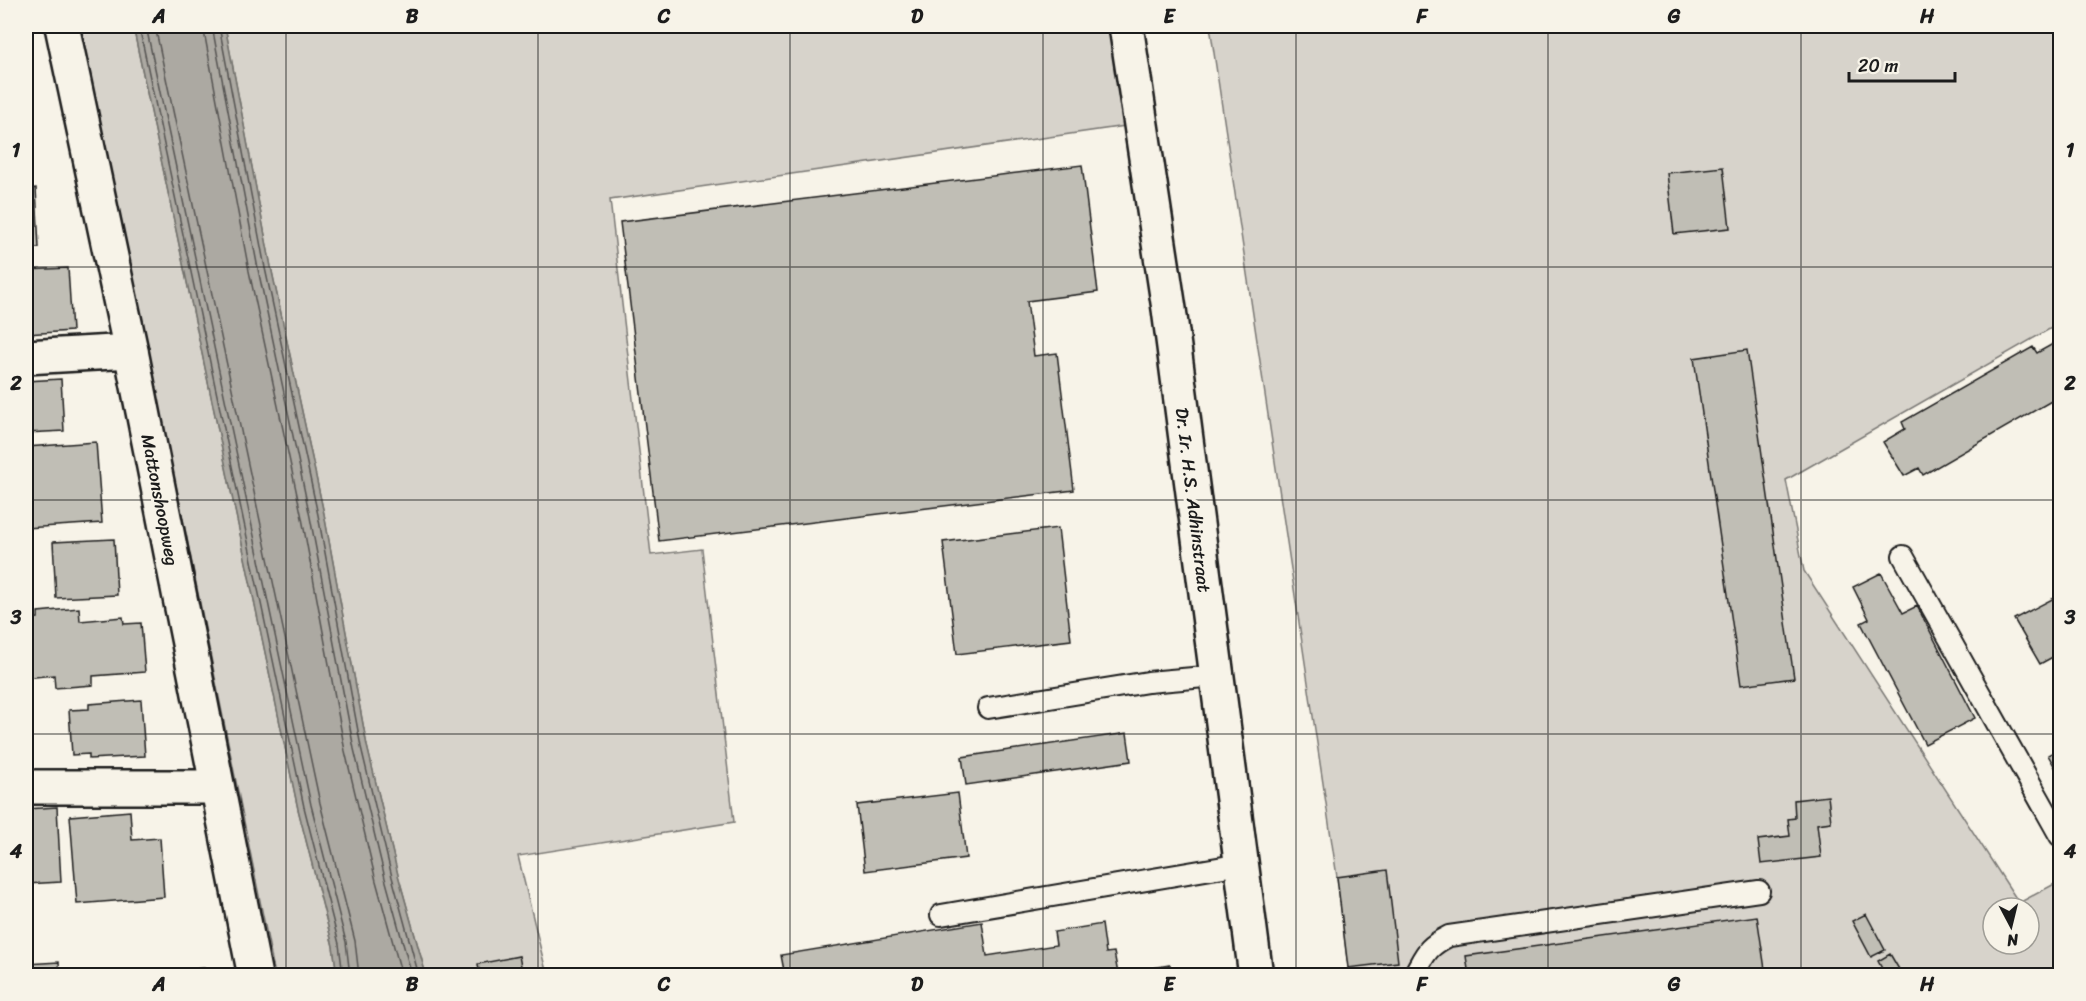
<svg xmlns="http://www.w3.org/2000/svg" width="2086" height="1001" viewBox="0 0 2086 1001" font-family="Sriracha,sans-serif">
<rect width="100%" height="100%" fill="#f7f3e8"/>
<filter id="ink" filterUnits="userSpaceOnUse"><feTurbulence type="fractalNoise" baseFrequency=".0167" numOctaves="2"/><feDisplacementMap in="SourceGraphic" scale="12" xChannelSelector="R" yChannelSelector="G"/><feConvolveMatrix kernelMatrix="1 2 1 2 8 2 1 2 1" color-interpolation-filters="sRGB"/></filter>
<g filter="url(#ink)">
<path fill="#d7d3cb" stroke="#7a7874" stroke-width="1.5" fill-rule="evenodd" d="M78 26H133L298 809 333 946 337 975H275L182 514Z
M225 26H1111L1125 126 610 200 651 555 702 549 734 822 518 856 547 975H426L398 875 367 746 324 514 271 267Z
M1210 26H2060V323L1786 480 1804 571 2019 903 2060 881V975H1349L1337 877ZM1993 908H2029V944H1993Z"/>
<path fill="#aca9a2" stroke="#72716c" stroke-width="1.5" d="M133 26H225L271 267 324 514 367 746 398 875 426 975H337L333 946 298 809Z"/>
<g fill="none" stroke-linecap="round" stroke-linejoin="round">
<path stroke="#565452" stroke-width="1.5" d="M139 26 304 807 339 944 343 976
M146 26 311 805 346 942 350 976
M155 26 320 803 355 941 359 976
M203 26 249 271 302 518 345 751 376 881 402 976
M212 26 258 269 310 517 354 749 385 878 412 976
M219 26 265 268 318 515 361 747 392 877 419 976"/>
</g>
<path fill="#c0beb5" stroke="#1c1c1c" stroke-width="1.5" d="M1082 165 1098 292 1027 301 1034 356 1057 353 1074 490 659 541 620 222Z
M1723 167 1730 228 1674 234 1667 173Z
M36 188 39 248H26V189Z
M68 268 72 331 26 334V270Z
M2060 340V396L1923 475 1919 468 1904 476 1883 442 1905 429 1902 422 2033 347 2037 353Z
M1747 350 1794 678 1741 685 1694 358Z
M61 379 64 431 26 433V381Z
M96 442 102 523 26 528V447Z
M1058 528 1071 640 957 654 943 542Z
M114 539 117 595 56 598 53 542Z
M1881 573 1903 613 1917 606 1975 718 1925 744 1861 623 1869 619 1853 587Z
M2060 595V653L2040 664 2014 619Z
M79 608 80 621 123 617 124 624 141 623 145 672 93 676V685L55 688 54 675 26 678V619L38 618V612Z
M141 700 145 756 89 759V754L72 755 69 710 89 709V704Z
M1127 733 1131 761 966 785 962 757Z
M2060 748V776L2048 755Z
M958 793 966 858 865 871 857 805Z
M1828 796 1831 822 1817 824 1821 857 1761 864 1758 840 1790 836 1788 819 1795 818 1794 800Z
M57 807 61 882 26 884V809Z
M130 811 132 840 160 838 164 897 77 904 70 816Z
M1387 870 1398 962 1348 968 1337 877Z
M1866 914 1885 950 1871 957 1852 921Z
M1757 916 1766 976H1469L1466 956Z
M982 922 987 956 1056 945 1054 932 1102 924 1106 953 1114 952 1118 974 1170 965 1171 976H785L781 955Z
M1890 954 1903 976H1886L1878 961Z
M519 956 523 976H480L478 964Z
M59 962 60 976H26V964Z
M204 968V976H160V972Z"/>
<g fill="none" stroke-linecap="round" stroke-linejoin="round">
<g stroke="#1c1c1c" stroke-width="24">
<path id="service" d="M1903 556 2060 836
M988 708 1148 682 1216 676
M941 915 1241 864
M1413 976C1426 954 1425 948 1449 936L1759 891"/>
</g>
<g stroke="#1c1c1c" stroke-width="38">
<path id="minor" d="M1126 26 1169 309 1256 976
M26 357 131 351
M26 787H217"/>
</g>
<g stroke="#1c1c1c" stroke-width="38">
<path id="tertiary" d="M62 26 131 351 255 976"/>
</g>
<use href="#service" stroke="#f7f3e8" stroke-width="20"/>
<use href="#minor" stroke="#f7f3e8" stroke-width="33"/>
<use href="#tertiary" stroke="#f7f3e8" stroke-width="33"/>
</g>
</g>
<path fill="none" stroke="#1c1c1c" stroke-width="1.5" stroke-opacity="0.55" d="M286 26V976M538 26V976M790 26V976M1043 26V976M1296 26V976M1548 26V976M1801 26V976M26 267H2060M26 500H2060M26 734H2060"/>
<g text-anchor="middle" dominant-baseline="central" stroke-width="6" stroke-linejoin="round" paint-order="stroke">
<g font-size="18" fill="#1c1c1c" stroke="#f7f3e8">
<text transform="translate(160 500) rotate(79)">Mattonshoopweg</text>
<text transform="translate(1193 500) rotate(83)">Dr. Ir. H.S. Adhinstraat</text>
</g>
</g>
<rect width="2086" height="1001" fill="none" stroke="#f7f3e8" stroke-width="66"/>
<g transform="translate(2011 926) rotate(173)"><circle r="28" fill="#f7f3e8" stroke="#9f9d96" stroke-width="1.5"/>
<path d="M0-4.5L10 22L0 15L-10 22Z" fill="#1c1c1c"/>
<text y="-9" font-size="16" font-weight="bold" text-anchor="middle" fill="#1c1c1c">N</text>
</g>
<path d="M1849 72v9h106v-9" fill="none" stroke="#1c1c1c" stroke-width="3"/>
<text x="1858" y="72" font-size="18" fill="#1c1c1c" stroke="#f7f3e8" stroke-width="4.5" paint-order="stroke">20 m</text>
<rect x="33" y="33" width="2020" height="935" fill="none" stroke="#1c1c1c" stroke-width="2"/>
<g font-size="20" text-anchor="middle" font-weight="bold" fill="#1c1c1c">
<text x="159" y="23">A</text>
<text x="412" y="23">B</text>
<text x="664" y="23">C</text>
<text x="917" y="23">D</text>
<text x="1169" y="23">E</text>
<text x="1422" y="23">F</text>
<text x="1674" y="23">G</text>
<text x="1927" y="23">H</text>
<text x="16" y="157">1</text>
<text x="2070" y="157">1</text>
<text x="16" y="390">2</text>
<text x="2070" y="390">2</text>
<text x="16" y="624">3</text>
<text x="2070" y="624">3</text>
<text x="16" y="858">4</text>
<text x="2070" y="858">4</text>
<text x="159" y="991">A</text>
<text x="412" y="991">B</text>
<text x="664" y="991">C</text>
<text x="917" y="991">D</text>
<text x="1169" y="991">E</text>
<text x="1422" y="991">F</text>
<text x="1674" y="991">G</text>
<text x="1927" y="991">H</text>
</g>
</svg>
